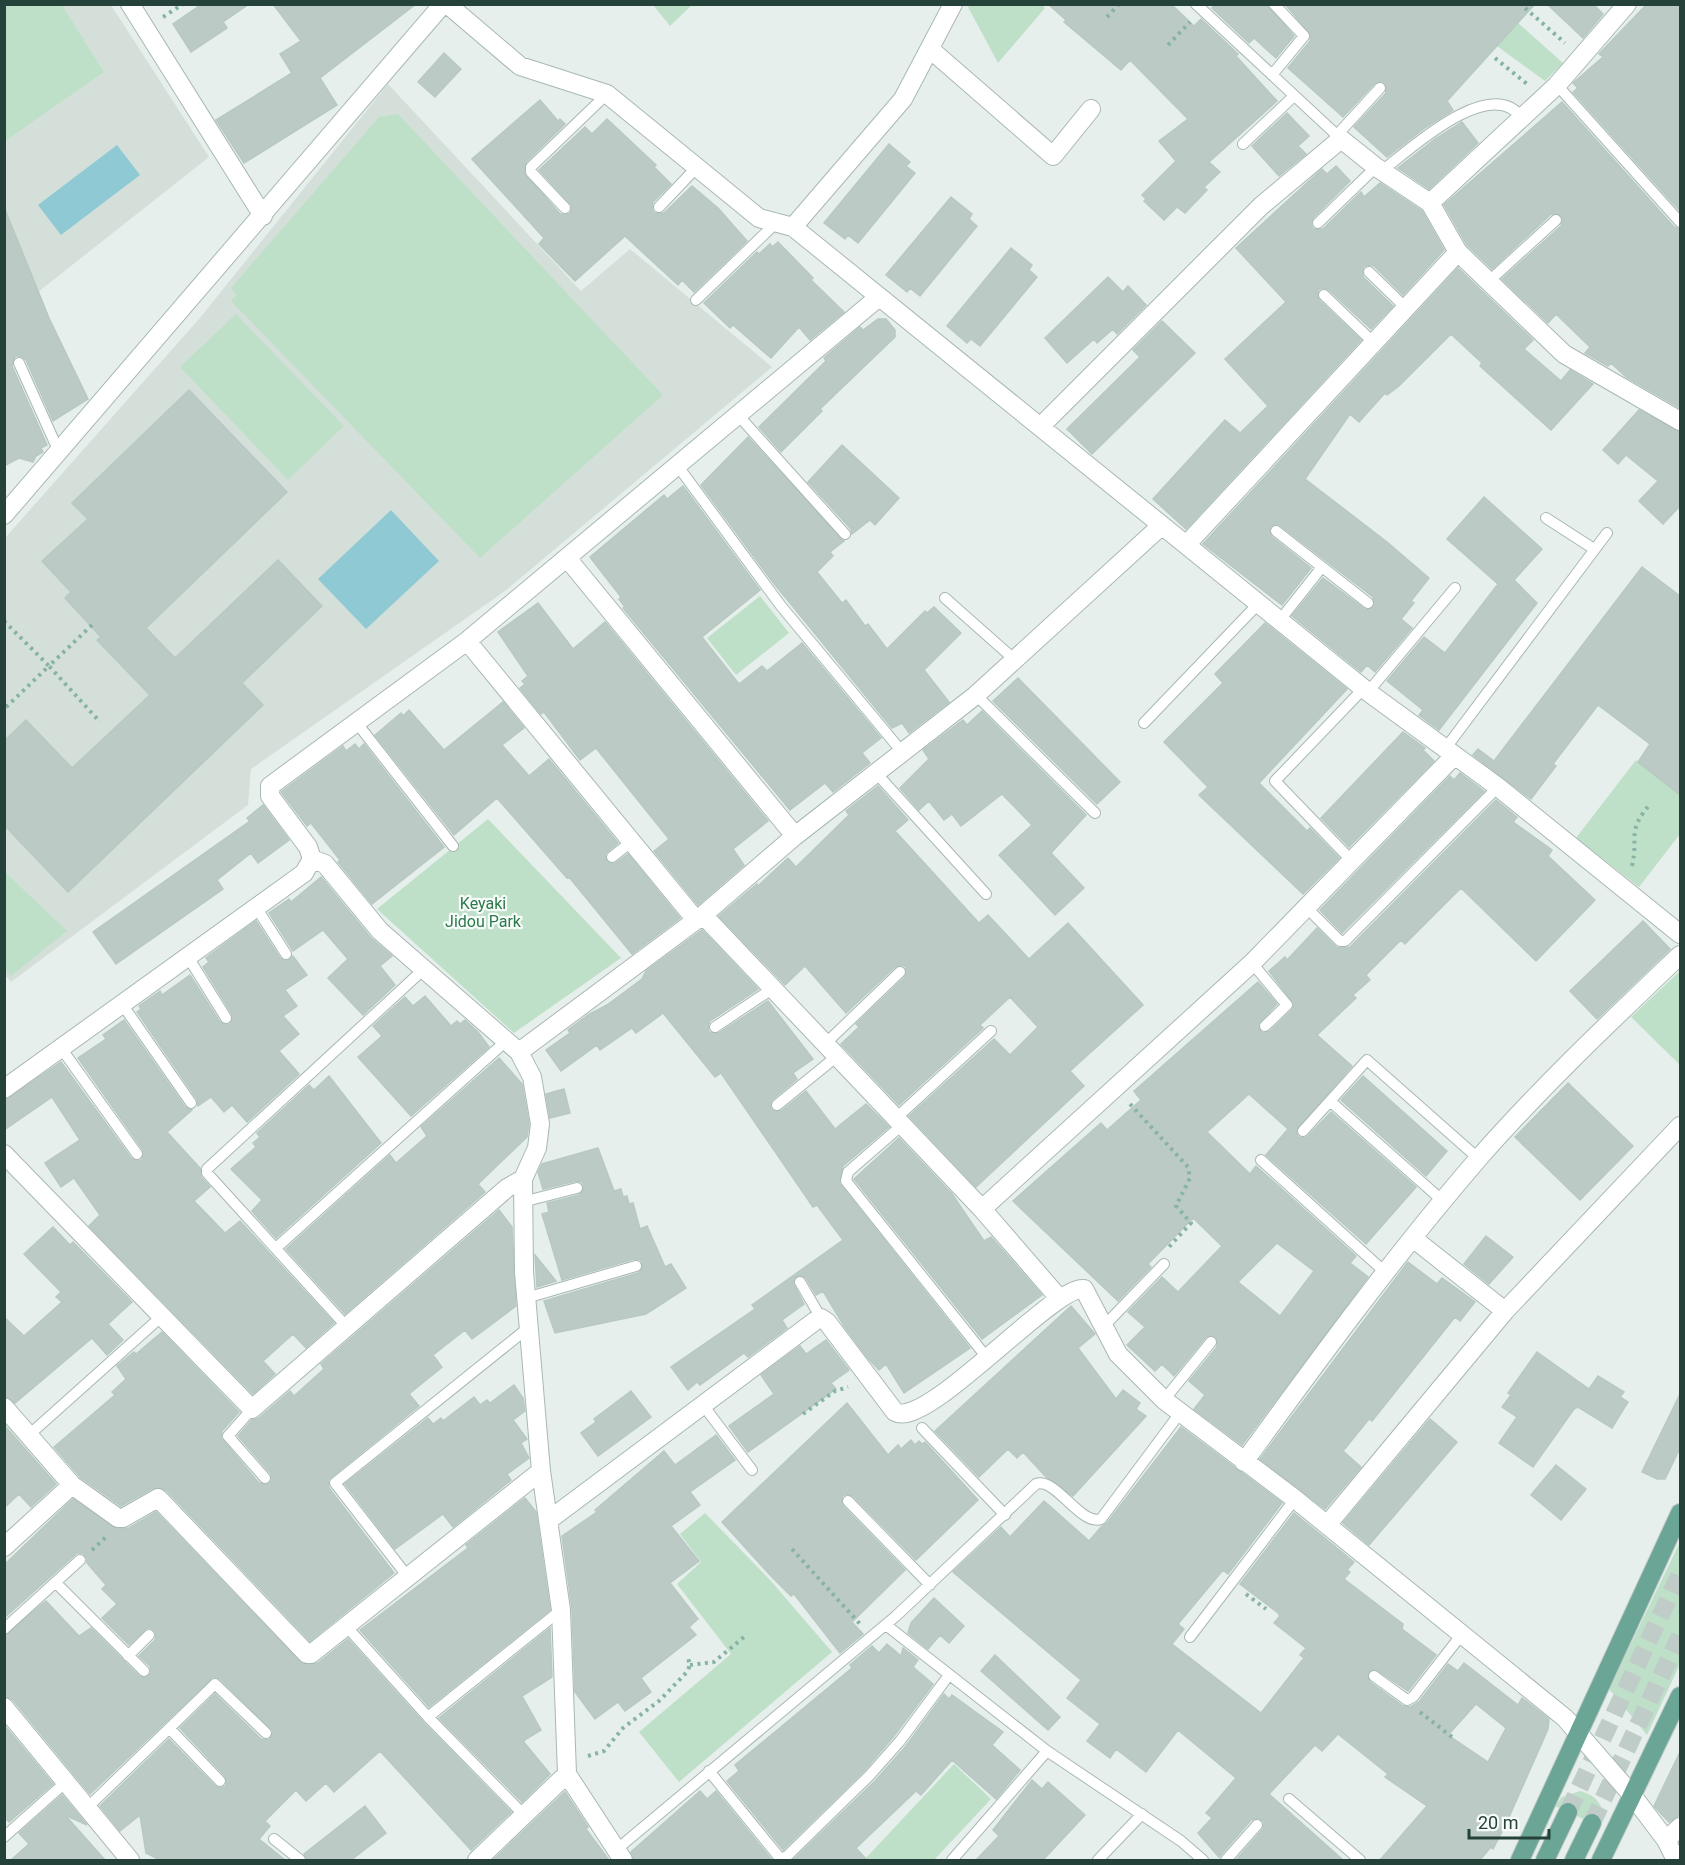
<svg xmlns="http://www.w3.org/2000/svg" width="1685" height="1865" viewBox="0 0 1685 1865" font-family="Roboto,sans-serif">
<rect width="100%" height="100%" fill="#e6efeb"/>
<path fill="#d4dfda" d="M5 5H111L209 157 38 292 41 298 5 313Z
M388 84 581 291 630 249 772 367 505 591 251 769 248 805 11 982 5 975V538L199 319Z"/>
<path fill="#bfe0c8" d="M5 4 62 5 104 72 5 141Z
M653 5H692L670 26Z
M970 5 1042 4 1045 8 998 63 968 7Z
M1518 23 1563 63 1545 81 1497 46Z
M398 114 663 395 480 558 231 301 236 295 231 288 379 117Z
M236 314 344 426 288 480 180 367Z
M760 596 789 633 736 675 707 638Z
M1636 760 1680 794V834L1639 887 1576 838Z
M488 819 621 958 514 1033 377 909Z
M5 872 67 931 11 976 5 969Z
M1680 971V1065L1631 1017Z
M705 1513 771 1581 832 1652 679 1782 639 1732 731 1654 677 1584 701 1562 680 1534Z
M1680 1542V1664L1647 1735 1609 1689Z
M954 1764 991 1799 934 1860H864Z
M1580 1791C1599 1796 1606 1808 1601 1827L1555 1806 1562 1797Z"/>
<path fill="#8ec9d4" d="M117 145 140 175 61 235 38 205Z
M391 510 439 561 366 629 318 579Z"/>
<path fill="#bbcac4" stroke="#b8c9c2" stroke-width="1.5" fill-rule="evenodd" d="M202 4H249L223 22 227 28 191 52 173 24Z
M273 4H416L320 78 337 105 244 163 216 120 292 73 280 54 301 41Z
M1048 4H1171L1194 26 1201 19 1238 54 1236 56 1277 101 1209 162 1220 172 1204 187 1207 190 1185 213 1177 207 1164 220 1144 201 1146 199 1142 195 1176 161 1159 141 1188 119 1130 60 1121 70 1064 22 1066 20Z
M1216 4H1267L1294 36 1276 58 1254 38 1249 43 1212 8Z
M1285 4H1535L1447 101 1453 110 1426 127 1387 157 1354 127 1386 93 1385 83 1381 81 1375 83 1343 117 1288 68 1310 41 1311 35Z
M1547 4H1593L1603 14 1583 38Z
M1647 4H1680V211L1573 92 1578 88 1573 83 1603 57 1599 54Z
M444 53 461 69 435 97 418 82Z
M540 100 558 121 560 119 565 124 526 162 524 172 560 214H570L572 206 539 170 585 127 592 134 607 119 656 165 654 167 671 184 653 202 652 209 654 213H664L692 186 718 208 747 241 694 292 682 280 678 285 625 236 575 281 539 244 544 238 472 159Z
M1562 102 1674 227 1680 229V408L1626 377 1611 363 1608 366 1585 353 1590 347 1556 314 1548 323 1502 279 1561 226 1563 219 1561 215 1551 214 1492 269 1467 245 1444 205Z
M1287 113 1309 136 1298 146 1306 154 1279 176 1252 146Z
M1462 122 1478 143 1429 189 1398 168 1435 139Z
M889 144 910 162 906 166 915 173 858 243 848 235 845 239 824 223Z
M1336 166 1350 181 1313 218 1311 224 1313 229H1323L1361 192 1364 197 1380 183 1422 211 1444 250 1403 295 1374 266 1368 265 1363 267V277L1393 306 1371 329 1329 290 1322 288 1318 290 1319 300 1361 340 1186 529 1153 499 1225 420 1240 433 1268 406 1225 359 1286 302 1236 248 1322 169 1327 174Z
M951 197 972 214 969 219 977 226 920 296 910 288 907 292 886 275Z
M4 207 49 318 88 399 53 421 26 360 20 356H15L12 366 47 445 41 448 43 452 36 456 33 462 19 458 4 466Z
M778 242 813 278 811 280 844 312 810 340 799 327 771 358 733 325 730 328 704 303 757 252 759 254 770 244 772 247Z
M1011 248 1032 265 1029 270 1037 277 980 346 971 339 967 343 947 326Z
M1458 268 1533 340 1524 349 1561 381 1570 370 1593 384 1551 430 1480 366 1482 363 1451 334 1399 386 1387 395 1385 393 1359 422 1350 414 1305 479 1387 542 1429 578 1411 601 1414 603 1401 619 1412 628 1375 672 1367 665 1361 672 1292 616 1323 578 1366 610 1374 607 1373 597 1278 524 1270 527 1271 536 1311 568 1282 605 1203 544Z
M1108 277 1123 292 1128 286 1146 305 1117 334 1113 329 1097 343 1094 339 1067 363 1045 338Z
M878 319H886L895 330V337L820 409 822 411 781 452 759 427 826 361 824 358 860 327 863 330Z
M1162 321 1195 353 1092 454 1067 429 1140 357 1133 350Z
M189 390 287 492 146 628 175 658 278 560 322 606 242 683 263 705 68 892 4 825V741L26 720 72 768 150 695 97 640 101 637 65 598 71 592 42 561 88 519 72 503Z
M1639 410 1680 432V506L1663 524 1639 501 1658 481 1626 455 1618 464 1603 450Z
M748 437 844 541 830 552 833 556 817 572 842 603 846 600 865 626 868 624 887 649 925 611 927 613 934 607 961 633 924 670 949 702 909 733 902 723 892 728 772 581 701 485Z
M842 445 899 498 875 525 870 520 852 534 851 529 808 482Z
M683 486 760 590 702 637 739 684 762 666 767 671 802 643 881 738 862 753 870 763 833 792 825 783 790 810 623 608 625 607 619 599 621 597 590 557 664 495 667 499Z
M1484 497 1542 549 1514 580 1537 603 1439 730 1419 715 1423 710 1387 681 1424 637 1445 653 1498 584 1447 539Z
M1642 567 1680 596V795L1638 762 1650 744 1598 705 1553 764 1556 766 1531 799 1473 755 1478 749 1494 761Z
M538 603 573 649 605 622 768 821 733 849 744 865 698 905 654 851 669 839 596 748 580 760 544 712 541 714 520 688 525 684 522 681 528 676 498 632Z
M1265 623 1347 689 1259 783 1307 831 1310 828 1339 858 1303 894 1199 795 1208 787 1164 742 1223 683 1215 674Z
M1018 678 1120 782 1097 804 993 701Z
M503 702 524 728 502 745 529 776 549 759 618 843 605 854 607 862 614 864 628 854 680 918 632 954 569 877 567 878 497 798 454 835 375 735 401 713 403 716 409 710 444 750Z
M982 711 1086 815 1051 853 1084 888 1055 915 999 855 1032 825 1002 794 961 826 952 814 944 820 929 801 919 810 900 788 929 759 923 750 963 720 967 725Z
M1403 732 1425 748 1423 750 1434 761 1349 847 1321 818Z
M355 744 359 749 364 744 444 847 372 904 338 862 340 860 311 823 307 826 281 792 343 746 346 751Z
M1460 773 1484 791 1342 933 1320 910 1450 776 1454 780Z
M878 786 908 820 895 831 979 923 988 915 1029 959 1068 923 1143 1005 1070 1071 1084 1086 976 1187 909 1116 994 1039 1010 1055 1038 1027 1010 997 980 1025 983 1028 899 1105 841 1044 859 1027 856 1024 905 977 906 967 902 965 895 967 846 1013 805 966 785 985 719 916 757 884 758 886 788 858 796 867 849 815 846 811Z
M1496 800 1517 817 1513 822 1552 850 1548 856 1595 900 1536 961 1461 888 1405 944 1401 940 1366 975 1370 980 1353 995 1356 998 1317 1035 1352 1066 1296 1130 1298 1137 1306 1138 1331 1112 1416 1187 1366 1244 1266 1155 1288 1129 1249 1094 1207 1132 1250 1174 1256 1166 1356 1256 1350 1263 1368 1277 1242 1445 1194 1409 1205 1395 1189 1381 1217 1347 1216 1337 1212 1335 1206 1337 1174 1376 1162 1364 1155 1371 1127 1345 1145 1327 1128 1312 1162 1277 1178 1292 1222 1246 1193 1218 1148 1264 1151 1267 1118 1301 1013 1201 1101 1123 1107 1130 1141 1100 1134 1091 1258 982 1277 1004 1258 1024 1262 1033 1270 1031 1292 1010 1294 1004 1269 971 1285 957 1287 960 1317 928 1337 948 1350 947ZM1277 1243 1314 1271 1280 1316 1238 1282Z
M263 805 289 840 258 863 251 853 217 880 223 889 116 964 93 932 250 821 247 818Z
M321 877 371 938 392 956 380 966 395 985 363 1015 328 978 348 959 323 930 293 951 269 913 289 899 291 902Z
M256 921 280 958 287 961 293 956 307 975 285 990 297 1006 283 1016 299 1034 279 1051 299 1074 247 1122 232 1105 224 1112 211 1097 198 1106 197 1099 137 1012 141 1009 139 1006 160 991 162 995 190 975 220 1022 226 1025 230 1024 232 1014 203 967 209 962 206 958Z
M1643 921 1670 949 1597 1019 1570 991Z
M702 930 758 989 710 1021 708 1027 709 1032 719 1033 768 1001 813 1059 793 1073 797 1079 772 1100 770 1106 772 1110 781 1111 806 1091 835 1129 866 1104 889 1127 843 1166 839 1183 970 1348 904 1393 886 1364 879 1370 867 1357 844 1326 823 1291 816 1295 806 1278 801 1275 794 1278 793 1283 804 1304 782 1320 787 1328 748 1357 744 1353 700 1385 697 1382 688 1390 671 1367 755 1309 752 1305 843 1240 817 1205 813 1207 721 1073 715 1077 663 1013 636 1033 632 1028 600 1050 597 1045 561 1071 546 1050 570 1033 568 1030 588 1015 607 1005 642 979 646 971Z
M425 996 451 1026 457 1021 460 1024 465 1020 478 1032 489 1047 411 1116 358 1057 382 1036 373 1026 405 997 413 1006Z
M124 1020 185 1107 192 1110 167 1132 200 1168 201 1177 210 1187 194 1201 225 1233 240 1221 334 1323 306 1348 293 1334 263 1361 275 1374 253 1394 89 1226 100 1215 74 1178 61 1187 45 1163 80 1140 52 1097 4 1130V1101L61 1062 131 1158 137 1161 142 1160 143 1150 78 1058 106 1039 103 1035Z
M499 1058 522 1084 529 1124 527 1137 478 1184 485 1192 345 1314 286 1249 390 1155 396 1163 427 1136 421 1127Z
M329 1076 381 1143 276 1238 252 1211 262 1200 231 1169 256 1147 253 1143 260 1137 257 1133 309 1085 314 1090Z
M1363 1076 1447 1151 1426 1176 1341 1100Z
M1568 1083 1633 1146 1580 1200 1515 1137Z
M564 1089 570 1113 550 1118 546 1094Z
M899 1138 952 1194 984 1241 991 1237 1042 1295 982 1339 854 1179Z
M598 1148 614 1191 621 1189 623 1197 627 1196 629 1204 633 1203 640 1229 647 1226 665 1267 671 1264 686 1288 646 1314 555 1333 544 1301 638 1273 643 1267 641 1260 634 1259 562 1280 542 1214 549 1212 547 1203 579 1195 584 1187 582 1182 576 1181 543 1189 538 1172 542 1164Z
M499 1210 512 1227 516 1306 472 1339 465 1330 433 1355 442 1367 409 1394 419 1406 328 1480 329 1488 394 1573 310 1641 166 1490 153 1488 121 1506 80 1477 54 1447 115 1395 112 1392 126 1379 117 1366 134 1352 136 1354 162 1332 239 1412 222 1431 221 1438 259 1483 269 1484 272 1480 271 1474 238 1436 252 1420 259 1418 290 1391 294 1396 324 1369 321 1364Z
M53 1227 70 1245 73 1242 132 1302 108 1324 123 1340 107 1355 92 1338 15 1403 4 1396V1317L24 1336 62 1302 56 1297 61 1292 24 1254Z
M1486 1236 1513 1257 1489 1284 1464 1264Z
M535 1255 556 1281 537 1287Z
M1408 1262 1437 1284 1442 1278 1475 1302 1460 1321 1455 1317 1372 1421 1369 1419 1343 1451 1361 1467 1325 1509 1260 1459Z
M1071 1306 1095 1334 1078 1348 1116 1399 1123 1390 1140 1403 1136 1409 1146 1416 1073 1496 1046 1477 1023 1452 1017 1458 1008 1449 979 1477 935 1431Z
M826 1340 849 1370 831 1383 836 1389 748 1452 729 1426 774 1394 761 1375 800 1346 806 1354Z
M1537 1352 1589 1389 1598 1376 1624 1392 1620 1397 1628 1402 1612 1428 1578 1407 1574 1409 1533 1467 1499 1443 1517 1417 1502 1407 1511 1395 1508 1393Z
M514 1385 523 1398 525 1411 513 1420 527 1439 521 1443 529 1458 507 1474 511 1480 453 1527 443 1514 395 1549 345 1484 428 1418 433 1424 441 1418 443 1421 474 1397 480 1405 487 1400 490 1403Z
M631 1391 651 1417 598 1456 581 1433 596 1422 594 1419Z
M1680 1394V1448L1665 1479H1657L1642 1472Z
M847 1403 888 1455 898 1445 901 1449 911 1440 915 1445 919 1441 922 1444 925 1442 978 1500 916 1560 853 1496 847 1494 842 1496 843 1506 905 1570 852 1622 863 1634 840 1653 794 1594 791 1596 771 1576 722 1522Z
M1430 1419 1457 1442 1369 1545 1343 1523Z
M4 1425 56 1484 31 1507 19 1494 4 1508Z
M1181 1427 1282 1503 1228 1574 1223 1570 1178 1624 1184 1629 1172 1644 1261 1713 1304 1658 1300 1655 1306 1648 1274 1623 1280 1616 1278 1613 1240 1584 1294 1513 1354 1562 1347 1570 1350 1572 1344 1579 1403 1624 1402 1629 1436 1655 1408 1691 1375 1669 1368 1672 1370 1682 1403 1706 1410 1707 1419 1702 1448 1664 1458 1671 1464 1663 1518 1705 1522 1698 1549 1719 1548 1729 1506 1824 1493 1849 1491 1847 1480 1860H1380L1427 1806 1385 1777 1388 1774 1338 1734 1322 1751 1315 1745 1269 1794 1343 1860H1236L1263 1829 1264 1822 1258 1818 1251 1820 1219 1857 1198 1833 1212 1818 1206 1813 1236 1778 1178 1730 1146 1772 1116 1749 1110 1758 1087 1741 1100 1724 1067 1698 1081 1680 953 1572 1001 1527 1010 1537 1044 1501 1089 1541 1101 1527 1107 1523ZM1476 1704 1506 1728 1488 1762 1448 1735Z
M716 1435 735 1460 690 1492 700 1505 671 1526 699 1561 670 1583 698 1619 689 1627 696 1635 641 1678 651 1692 625 1711 618 1702 595 1719 575 1692 572 1609 562 1536 597 1512 595 1510 664 1451 675 1465Z
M1556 1465 1586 1489 1561 1520 1531 1495Z
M525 1498 536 1512 550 1610 429 1707 360 1630 468 1548 466 1545Z
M73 1499 117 1529 129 1528 156 1512 302 1664 318 1663 348 1639 423 1722 511 1812 471 1850 380 1751 334 1792 326 1783 306 1801 296 1790 265 1821 270 1826 259 1839 285 1860 158 1859 146 1853 140 1815 120 1831 100 1806 169 1739 215 1786 221 1788 226 1786 225 1776 180 1728 215 1694 261 1739 269 1740 273 1731 220 1679 213 1677 90 1794 13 1700 4 1696V1636L46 1601 79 1636 91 1628 139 1676 145 1678 151 1673 150 1666 139 1656 155 1640 156 1633 151 1628H147L129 1645 102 1618 117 1604 102 1589 106 1585 87 1563V1558L83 1553H77L4 1618V1565Z
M934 1598 964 1626 949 1643 940 1635 928 1649 908 1633 911 1623Z
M550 1628 552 1677 522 1696 541 1730 523 1741 550 1774 522 1802 439 1718Z
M887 1644 901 1656 903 1648 918 1660 913 1667 933 1684 894 1736 864 1771 783 1850 727 1781 739 1771 735 1765 852 1668 850 1665 872 1646 879 1653Z
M995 1655 1060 1717 1048 1730 981 1671Z
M944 1694 949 1699 952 1695 1003 1732 992 1745 1020 1770 996 1799 952 1760 921 1795 916 1791 856 1848 867 1860H793L875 1781 906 1746Z
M4 1725 53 1784 9 1822 4 1817Z
M1680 1752V1815L1669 1822 1654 1806Z
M1032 1780 1042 1789 1048 1782 1085 1815 1043 1860H976L999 1836 993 1830Z
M700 1791 707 1799 716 1791 772 1860H634L631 1852Z
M565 1792 588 1827 586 1829 609 1860H493Z
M62 1795 87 1825 65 1815 105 1860H11L29 1844 19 1833Z
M365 1806 386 1833 351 1860H307L304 1854Z"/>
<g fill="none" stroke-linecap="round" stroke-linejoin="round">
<path stroke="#bfccc8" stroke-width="18" stroke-dasharray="18 9" stroke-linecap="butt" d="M1568 1812 1680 1574
M1592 1823 1680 1636"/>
<g stroke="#a8b8b2" stroke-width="12">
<path id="service" d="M1196 4 1341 139
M1272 75 1304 36 1274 4
M1557 85 1680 222
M1337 135 1380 88
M1243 144 1294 96
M1382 171C1410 149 1491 74 1522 118
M659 207 697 167
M565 208 531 172V167L607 94
M1318 223 1376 167
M1369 272 1406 308
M1488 282 1556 220
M1324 295 1374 343
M696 300 777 222
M19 363 59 452
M738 415 845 534
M677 465 781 606 903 753
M1546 518 1594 549
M1276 531 1368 603
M945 598 1015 660
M1280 620 1322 567
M1368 692 1455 588
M976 695 1095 813
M356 722 453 846
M1144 723 1259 603
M1445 749 1607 533
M877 774 986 894
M612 857 631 842
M1352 861 1275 781 1364 688
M256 907 286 954
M1307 908 1340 941H1345L1498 787
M188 957 226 1018
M1252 963 1287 1005 1265 1026
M122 1004 191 1103
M715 1027 772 989
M825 1044 900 972
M61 1048 137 1154
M1330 1101 1444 1202
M777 1105 836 1057
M895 1119 991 1031
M901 1126 848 1172 846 1181 988 1359
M1303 1131 1367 1060 1479 1159
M1261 1160 1386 1273
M522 1202 577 1188
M276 1248 506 1041
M800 1282 821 1318
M526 1298 636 1266
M347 1327 207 1173V1169L424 969
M1103 1327 1164 1264
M1164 1400 1211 1342
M703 1405 752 1470
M252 1409 228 1436 265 1478
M922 1428 1005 1515
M29 1435 162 1316
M848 1501 930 1585
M408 1577 335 1483 528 1328
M56 1583 144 1671
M886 1625 1047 1751 1181 1841 1203 1860
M346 1626 428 1717 524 1815
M4 1629 80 1560
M1190 1637 1295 1499
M128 1656 149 1635
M1374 1676 1407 1700 1413 1697 1462 1634
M428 1717 561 1610
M170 1729 220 1781
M709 1771 779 1857 785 1858 869 1776 900 1741 949 1675
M1289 1799 1360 1860
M89 1806 215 1684 266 1733
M4 1837 67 1781
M274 1839 300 1860
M616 1850 896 1616 1036 1484C1056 1477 1080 1526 1101 1519L1180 1413
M952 1860 1047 1751
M1098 1860 1142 1814
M1226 1860 1257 1825"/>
</g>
<g stroke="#a8b8b2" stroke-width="20">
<path id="minor" d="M130 4 263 216
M447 4 520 66 607 94 759 218 793 227 1368 692 1498 787 1680 934
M930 49 1053 156 1091 109
M1430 203 1557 85 1627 4
M793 227 903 99 953 4
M1040 427 1261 206 1341 139 1376 167 1430 203 1458 252 1564 354 1680 421
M4 515 443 4
M1187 544 1458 252
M567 558 795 836
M467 641 696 920
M312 859 325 864 380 931 519 1052
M703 915 982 1209 1059 1298
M4 1089 304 873 312 859 308 847 270 796V786L467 641 879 297
M4 1154 252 1409 507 1188 523 1179
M982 1209 1252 963 1454 756
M1414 1239 1505 1311
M4 1407 72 1485 118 1518H123L158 1498 307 1654H311L541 1471
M1244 1462C1319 1359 1395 1255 1478 1159 1541 1087 1611 1021 1680 955
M549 1520 815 1321 821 1318 827 1322 895 1412C927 1430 1055 1283 1084 1289L1118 1354 1164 1400 1295 1499 1565 1718 1632 1795 1666 1840 1676 1860
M1327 1525 1505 1311 1680 1126
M4 1547 72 1485
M4 1707 130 1860
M1666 1840 1680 1827
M477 1860 567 1774
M623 1860 567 1774 561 1610 541 1471 524 1272 523 1179 537 1148 540 1124 532 1077 519 1052 703 915 795 836 976 695 1161 526"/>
</g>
<g stroke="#c2cac8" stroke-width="20">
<path id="primary" d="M1520 1860 1680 1513
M1545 1860 1568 1812
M1574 1860 1592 1823
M1601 1860 1680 1696"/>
</g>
<path stroke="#86b3a5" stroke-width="4" stroke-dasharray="3 4.5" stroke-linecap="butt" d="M1525 8 1565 43
M163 17 183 4
M1107 17 1119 4
M1168 45 1190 22
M1495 58 1527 84
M4 621 49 666 4 709
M92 625 49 666 100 722
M1632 866C1639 835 1626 833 1650 804
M1130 1104 1188 1167 1190 1178 1176 1206 1191 1223 1169 1247
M803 1414 835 1391 848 1387
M792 1549 860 1624
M92 1550 106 1537
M1246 1594 1266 1609
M690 1665 714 1662 744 1637
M1420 1712 1452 1737
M588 1756 604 1751 623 1728 659 1701 687 1672 690 1665 688 1658"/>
<use href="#service" stroke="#fff" stroke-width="10"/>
<use href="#minor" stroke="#fff" stroke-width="18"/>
<use href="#primary" stroke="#6aa596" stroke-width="18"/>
</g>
<g text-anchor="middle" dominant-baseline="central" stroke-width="4.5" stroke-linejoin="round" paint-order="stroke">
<g font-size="16" fill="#2d7a4b" stroke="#f7fbf9">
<text x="483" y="903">Keyaki<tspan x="483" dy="18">Jidou Park</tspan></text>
</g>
</g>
<rect width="1685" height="1865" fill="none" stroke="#24423a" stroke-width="12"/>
<path d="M1469 1829v9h80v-9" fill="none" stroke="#24423a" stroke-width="3"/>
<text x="1478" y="1829" font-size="18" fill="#24423a" stroke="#f7fbf9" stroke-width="4.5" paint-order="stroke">20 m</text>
</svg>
